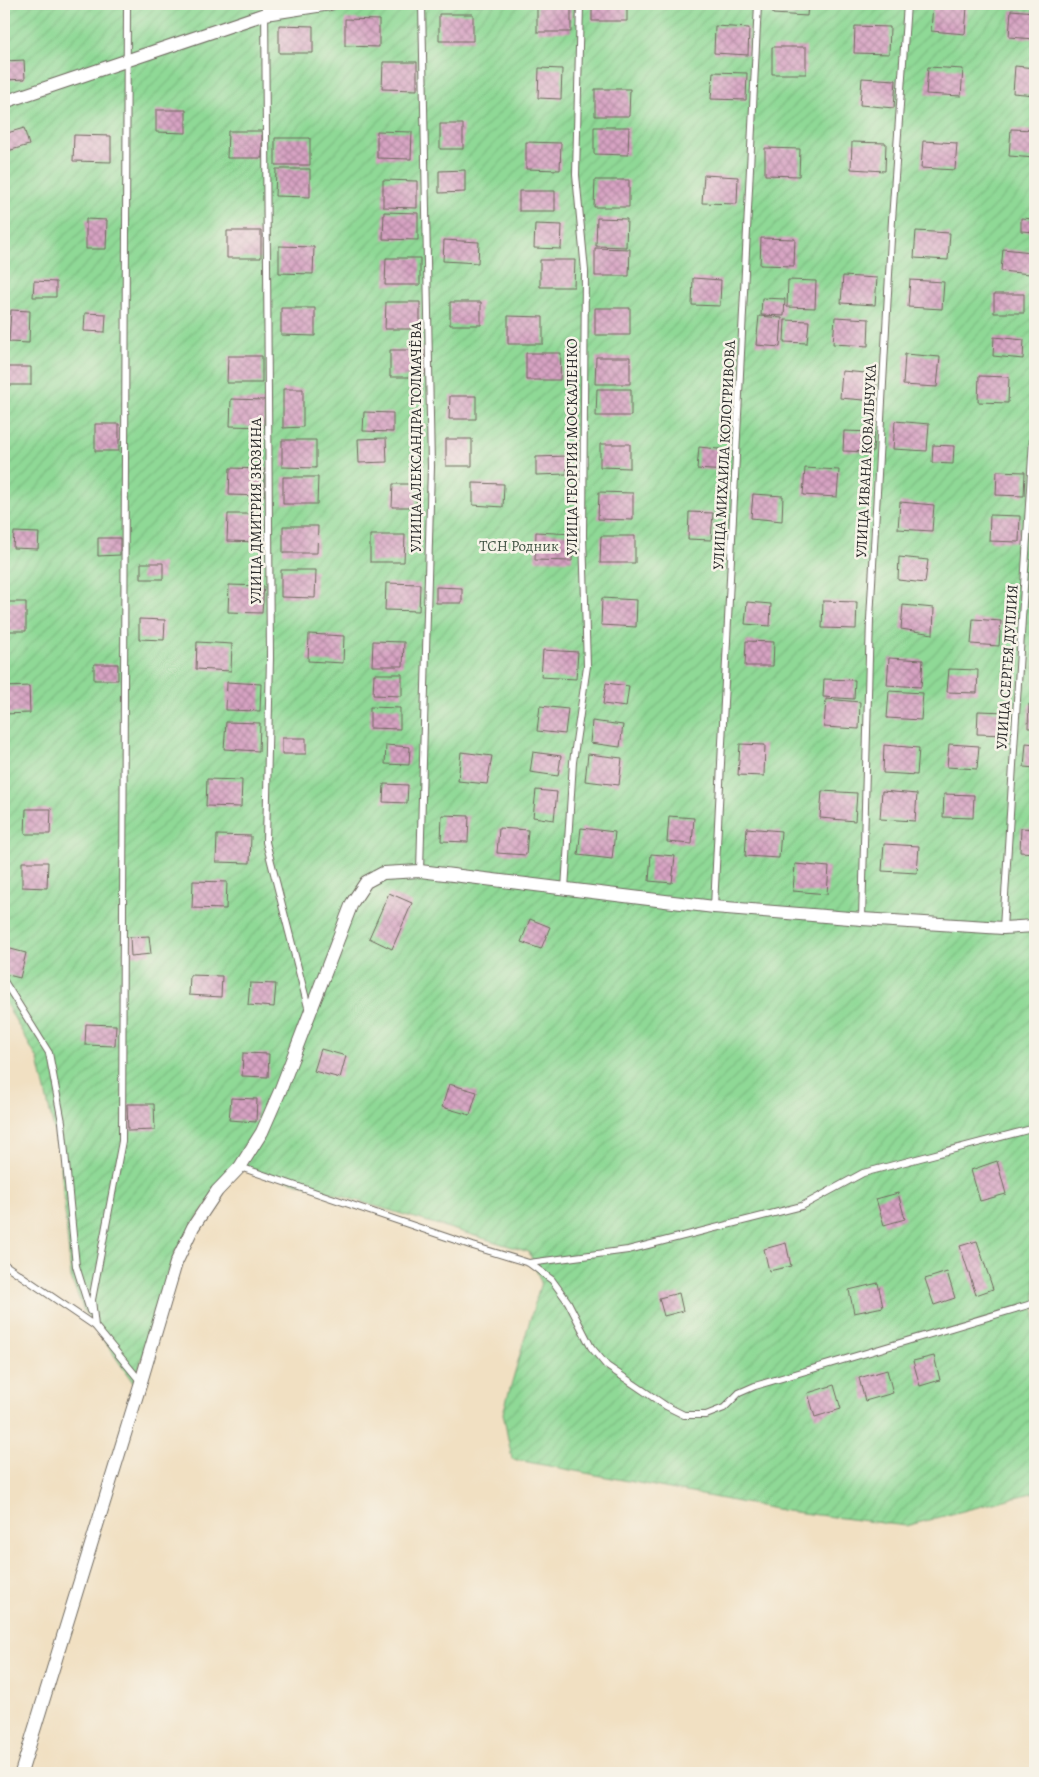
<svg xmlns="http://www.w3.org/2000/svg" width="1039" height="1777" viewBox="0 0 1039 1777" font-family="Alegreya,serif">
<defs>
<pattern id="garden-furrows" width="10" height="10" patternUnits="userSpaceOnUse" patternTransform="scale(1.25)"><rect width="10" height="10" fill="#8fd996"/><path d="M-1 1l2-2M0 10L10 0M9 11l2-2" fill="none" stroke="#7cba81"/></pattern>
<pattern id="building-cross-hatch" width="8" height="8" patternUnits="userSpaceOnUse" patternTransform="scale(1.25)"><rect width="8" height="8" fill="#d7a3c3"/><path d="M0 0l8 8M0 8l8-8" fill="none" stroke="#af859f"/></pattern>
</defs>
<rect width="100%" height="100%" fill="#f7f3e8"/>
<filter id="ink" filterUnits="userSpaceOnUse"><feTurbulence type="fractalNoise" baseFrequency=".02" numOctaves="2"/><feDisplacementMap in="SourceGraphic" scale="10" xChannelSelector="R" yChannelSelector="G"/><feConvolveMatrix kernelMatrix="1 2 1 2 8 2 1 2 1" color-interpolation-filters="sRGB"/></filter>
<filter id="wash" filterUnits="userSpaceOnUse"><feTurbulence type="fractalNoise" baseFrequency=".0096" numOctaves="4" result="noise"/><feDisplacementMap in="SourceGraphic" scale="20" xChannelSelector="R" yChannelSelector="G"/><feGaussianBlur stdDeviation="1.12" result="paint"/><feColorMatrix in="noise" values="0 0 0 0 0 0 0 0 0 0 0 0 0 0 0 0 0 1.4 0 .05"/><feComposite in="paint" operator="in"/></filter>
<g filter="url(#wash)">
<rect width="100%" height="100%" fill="#f1e0c2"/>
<path fill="url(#garden-furrows)" stroke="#5d8260" d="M4 4H1035V1492L906 1526 786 1511 512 1459 503 1413 541 1282 529 1252 234 1164 176 1250 134 1384 84 1311 71 1278 60 1156 38 1060 4 1000Z"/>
<g id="blocks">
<path fill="url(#building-cross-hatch)" d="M592 4H627V21H592Z
M773 4H808L807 16 773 14Z
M933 4 967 7 965 34 931 31Z
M537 5H571V32H537Z
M1011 10 1035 12V39L1009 37Z
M439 14H473V41H439Z
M345 19 379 20V47L345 46Z
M279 25 313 26V53H279Z
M715 26 749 28 748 55 714 53Z
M855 26 890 27 889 54 854 53Z
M772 47H806V74H772Z
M24 60 25 79 6 80 5 61Z
M383 62H417V90L382 89Z
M1015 66 1035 68V95L1013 93Z
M928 67 963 69 961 96 926 94Z
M539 68 562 69 561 99 538 98Z
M713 72 747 73 746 100 711 99Z
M862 78 896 80 894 108 860 105Z
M595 89H630L629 116H595Z
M156 110H186V133L156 132Z
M440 124H463V149H440Z
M594 127H629L628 155 594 154Z
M24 128 29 145 4 152V134Z
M1011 129 1035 130V158L1009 156Z
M228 131H262V158H227Z
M377 131 412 132 411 159 377 158Z
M74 135 111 136V162L73 161Z
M275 138H310V165H275Z
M923 141 957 143 955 170 921 168Z
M526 142 561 143 560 170 526 169Z
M852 142 886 143 885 171 851 169Z
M765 148 800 149 799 176 765 175Z
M276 169H310V197L275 196Z
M465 170V192L439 193V171Z
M704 175 738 177 737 204 702 203Z
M383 180 417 181V208L383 207Z
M595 180H629V207H594Z
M519 191H555V211H519Z
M384 212 418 213V240L383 239Z
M597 218 627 219 626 247 596 246Z
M1021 218 1035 219V232L1021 231Z
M86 219 107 220 106 249H86Z
M535 224 562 225 561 249 534 248Z
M227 231H261V258H227Z
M916 231 950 233 948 260 914 258Z
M761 238 795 239 794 266 760 265Z
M444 240 479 242 478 263 443 261Z
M279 246 314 247 313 274 279 273Z
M595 248 630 249 629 276H595Z
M1003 249 1032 252 1030 274 1001 271Z
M386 258H420V285H385Z
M540 260H575L574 287H540Z
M843 276 877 278 875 305 841 303Z
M693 278 721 280 720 306 692 305Z
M788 280 816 281 815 308 787 307Z
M910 280 944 282 942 309 908 307Z
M34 281 56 282V297H33Z
M994 294H1024V313H994Z
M762 298 785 299 784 316 761 315Z
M386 302H420V329H385Z
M450 302H481V325H450Z
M281 308H315V336L281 335Z
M595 308H630V335H595Z
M11 310 30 311 29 343 9 342Z
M85 313 106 314 105 332 84 331Z
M508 316 543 317V344H508Z
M759 316 782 318 780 347 756 345Z
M835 317 869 319 868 346 833 344Z
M785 320 809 321 807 343 784 342Z
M994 337 1024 340 1023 359 993 356Z
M390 350H424V377H390Z
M526 353H561L560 380H526Z
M905 354 940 357 937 387 903 385Z
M228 356H262V383H227Z
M596 357H630V384H595Z
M4 367H31V385H4Z
M842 371 877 374 875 401 840 398Z
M979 376 1009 377 1008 403 978 402Z
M283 389H303V427L283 428Z
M597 389H631V416H596Z
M450 396H476V419H449Z
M231 399 265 400 264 427 230 426Z
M364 412 393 413V432L363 431Z
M895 421 929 424 927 451 893 449Z
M95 424H119V451H95Z
M844 431 874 432 873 452 843 451Z
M386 438 387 462 359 463 358 439Z
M446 439H472V466H446Z
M282 440H316V468L282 467Z
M600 444H630V468L600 467Z
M933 445 954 446 953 464 932 463Z
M699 447 728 450 726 471 697 469Z
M567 456V474L536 475V457Z
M230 468 264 469V496L229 495Z
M805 468 839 470 837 497 803 495Z
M997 471 1025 472 1024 496 996 495Z
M283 477H318L317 504H283Z
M473 483 504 484 503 507 473 505Z
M393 484H417L416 507H392Z
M599 492 633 493V520L598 519Z
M753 494 783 496 782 521 751 518Z
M900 502 934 505 932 531 898 529Z
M689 512 713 513 711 540 688 539Z
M228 514H262V542L227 541Z
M990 515 1020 516 1019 542 989 541Z
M283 526H318L317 553H283Z
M14 532 39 533 38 549 13 548Z
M536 532 573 534 572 561 535 560Z
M370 535H405L404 562H370Z
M601 536H635V563H600Z
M98 538H120V555L98 556Z
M899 557 928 560 925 583 898 580Z
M141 563H163V579H141Z
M281 570H316L315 598 281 597Z
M386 583 420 584 419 611 385 610Z
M229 585 264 586 262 613 228 612Z
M436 587 462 588V603H436Z
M602 598 637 600 636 627 601 625Z
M823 601 857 602 856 629 822 628Z
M8 602H26V631H8Z
M747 602 771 604 770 626 745 624Z
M903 605 934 608 933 634 901 629Z
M139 619 165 620 164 640 139 639Z
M973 619 1001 621 999 646 971 644Z
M309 634 344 636 343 663 308 661Z
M373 641 404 642 403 666H372Z
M746 641 774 642 773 666H745Z
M197 642 232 644 231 671 196 669Z
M543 650 578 652 576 679 541 677Z
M889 658 923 660 921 687 887 685Z
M94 664H118V680H94Z
M949 669 978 670 977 693 947 692Z
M374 674H402V696L373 695Z
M824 679 855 680 854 699 823 697Z
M227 682 261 684 260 711 226 710Z
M606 683 629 686 626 707 603 704Z
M29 686 30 713 4 714V687Z
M889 691 923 693 921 720 887 718Z
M826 699 860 702 859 729 824 727Z
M1029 704 1035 705V728H1028Z
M540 706 568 709 565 734 537 731Z
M370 707 400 708V729L370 728Z
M978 711 1008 712 1006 735 977 734Z
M592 721 623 725 620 747 590 743Z
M226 722 260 723 259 751 224 749Z
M282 738H306V754H282Z
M1026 743 1035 744V768L1024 767Z
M740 744 765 745 764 776 738 775Z
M949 744 979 746 977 769 947 767Z
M386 745 410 747 409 765 385 764Z
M884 745 919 748 917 775 883 773Z
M461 752 492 756 487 784 458 781Z
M533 752 561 756 558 776 530 772Z
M588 754 622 758 619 785 585 781Z
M207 779 242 780 241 807 206 806Z
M384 784 408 785 407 803 383 802Z
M536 790 557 792 554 820 533 817Z
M822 791 857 793 855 821 820 818Z
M882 791 917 794 915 821 880 819Z
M944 794 974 795 973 818 943 817Z
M26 809H51L50 834H25Z
M442 815 469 816 468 842 441 841Z
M669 816 694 818 692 844 667 842Z
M499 828 528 830 526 855 497 853Z
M581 828 615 832 612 859 578 855Z
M747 828 781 831 779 858 745 856Z
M1021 828 1035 829V853L1020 852Z
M217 835 251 836 250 863 216 862Z
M884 844 919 846 917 873 882 871Z
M651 854 675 856 672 883 649 881Z
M22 862H48L47 888 22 887Z
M795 864 829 867 827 894 793 891Z
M193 881 227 882 226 909 192 908Z
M389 893 412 903 392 949 369 938Z
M530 919 550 927 541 949 521 942Z
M149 936 151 954 131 956 130 937Z
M7 948 26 953 20 978 4 974V961Z
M190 975 222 976 221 997 189 995Z
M250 983 276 984 274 1007 248 1005Z
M86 1024 116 1025 115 1046 85 1045Z
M321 1049 346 1056 340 1078 314 1071Z
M243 1053 269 1054 268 1077 242 1076Z
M449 1084 477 1092 470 1115 442 1107Z
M231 1098 257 1099 256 1122 229 1120Z
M127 1104H154L155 1130 128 1131Z
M997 1161 1006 1194 980 1201 971 1170Z
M898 1193 905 1219 884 1225 876 1199Z
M977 1241 993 1289 976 1295 960 1246Z
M786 1243 791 1266 769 1271 764 1249Z
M947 1272 955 1298 934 1305 925 1279Z
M878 1283 883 1307 854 1313 849 1290Z
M679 1293 683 1311 664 1316 659 1298Z
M934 1356 940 1380 920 1386 913 1361Z
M887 1370 893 1393 865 1401 859 1378Z
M834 1385 841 1409 815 1417 808 1393Z"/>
</g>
</g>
<g filter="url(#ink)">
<use href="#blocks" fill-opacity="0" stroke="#706a60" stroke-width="1"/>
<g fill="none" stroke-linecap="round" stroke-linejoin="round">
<g stroke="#706a60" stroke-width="8">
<path id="service" d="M265 4 270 657 266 842 309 1011
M420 871 431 467 422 4
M565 889 573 762 587 666 583 536 585 271 576 175 580 4
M714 907 758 4
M862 919 870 619 892 220 907 4
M1003 928 1035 407
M4 981 49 1053 62 1122 76 1266 90 1311
M240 1167 473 1246 529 1263 552 1280 568 1302 591 1347 607 1366 666 1406 684 1415H706L724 1408 739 1393 755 1386 1035 1303
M529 1263 628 1250 802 1206 863 1173 1035 1128
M4 1264 95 1326 141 1382
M95 1326 92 1300 122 1141 127 4"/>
</g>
<g stroke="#706a60" stroke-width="14">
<path id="minor" d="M4 102 265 14 330 4
M21 1773 141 1382 176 1263 193 1227 217 1191 240 1167 262 1132 280 1091 352 903 366 882 383 873 420 871 714 907 862 919 1003 928 1035 926"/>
</g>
<use href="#service" stroke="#fff" stroke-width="6"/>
<use href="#minor" stroke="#fff" stroke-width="12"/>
</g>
</g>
<g text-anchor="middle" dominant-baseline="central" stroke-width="5" stroke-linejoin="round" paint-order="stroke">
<g font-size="15" fill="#2b2b2b" stroke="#f7f3e8">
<text transform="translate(416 437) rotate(-90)">УЛИЦА АЛЕКСАНДРА ТОЛМАЧЁВА</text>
<text transform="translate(572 447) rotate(-90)">УЛИЦА ГЕОРГИЯ МОСКАЛЕНКО</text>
<text transform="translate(724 455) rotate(-87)">УЛИЦА МИХАИЛА КОЛОГРИВОВА</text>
<text transform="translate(866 461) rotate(-87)">УЛИЦА ИВАНА КОВАЛЬЧУКА</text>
<text transform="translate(256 511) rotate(-90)">УЛИЦА ДМИТРИЯ ЗЮЗИНА</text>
<text transform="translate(1007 667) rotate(-86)">УЛИЦА СЕРГЕЯ ДУПЛИЯ</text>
</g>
<g font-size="15" fill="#445646" stroke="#f7f3e8">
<text x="519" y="546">ТСН Родник</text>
</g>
</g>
<rect width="1039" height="1777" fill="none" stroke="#f7f3e8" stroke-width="20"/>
</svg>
